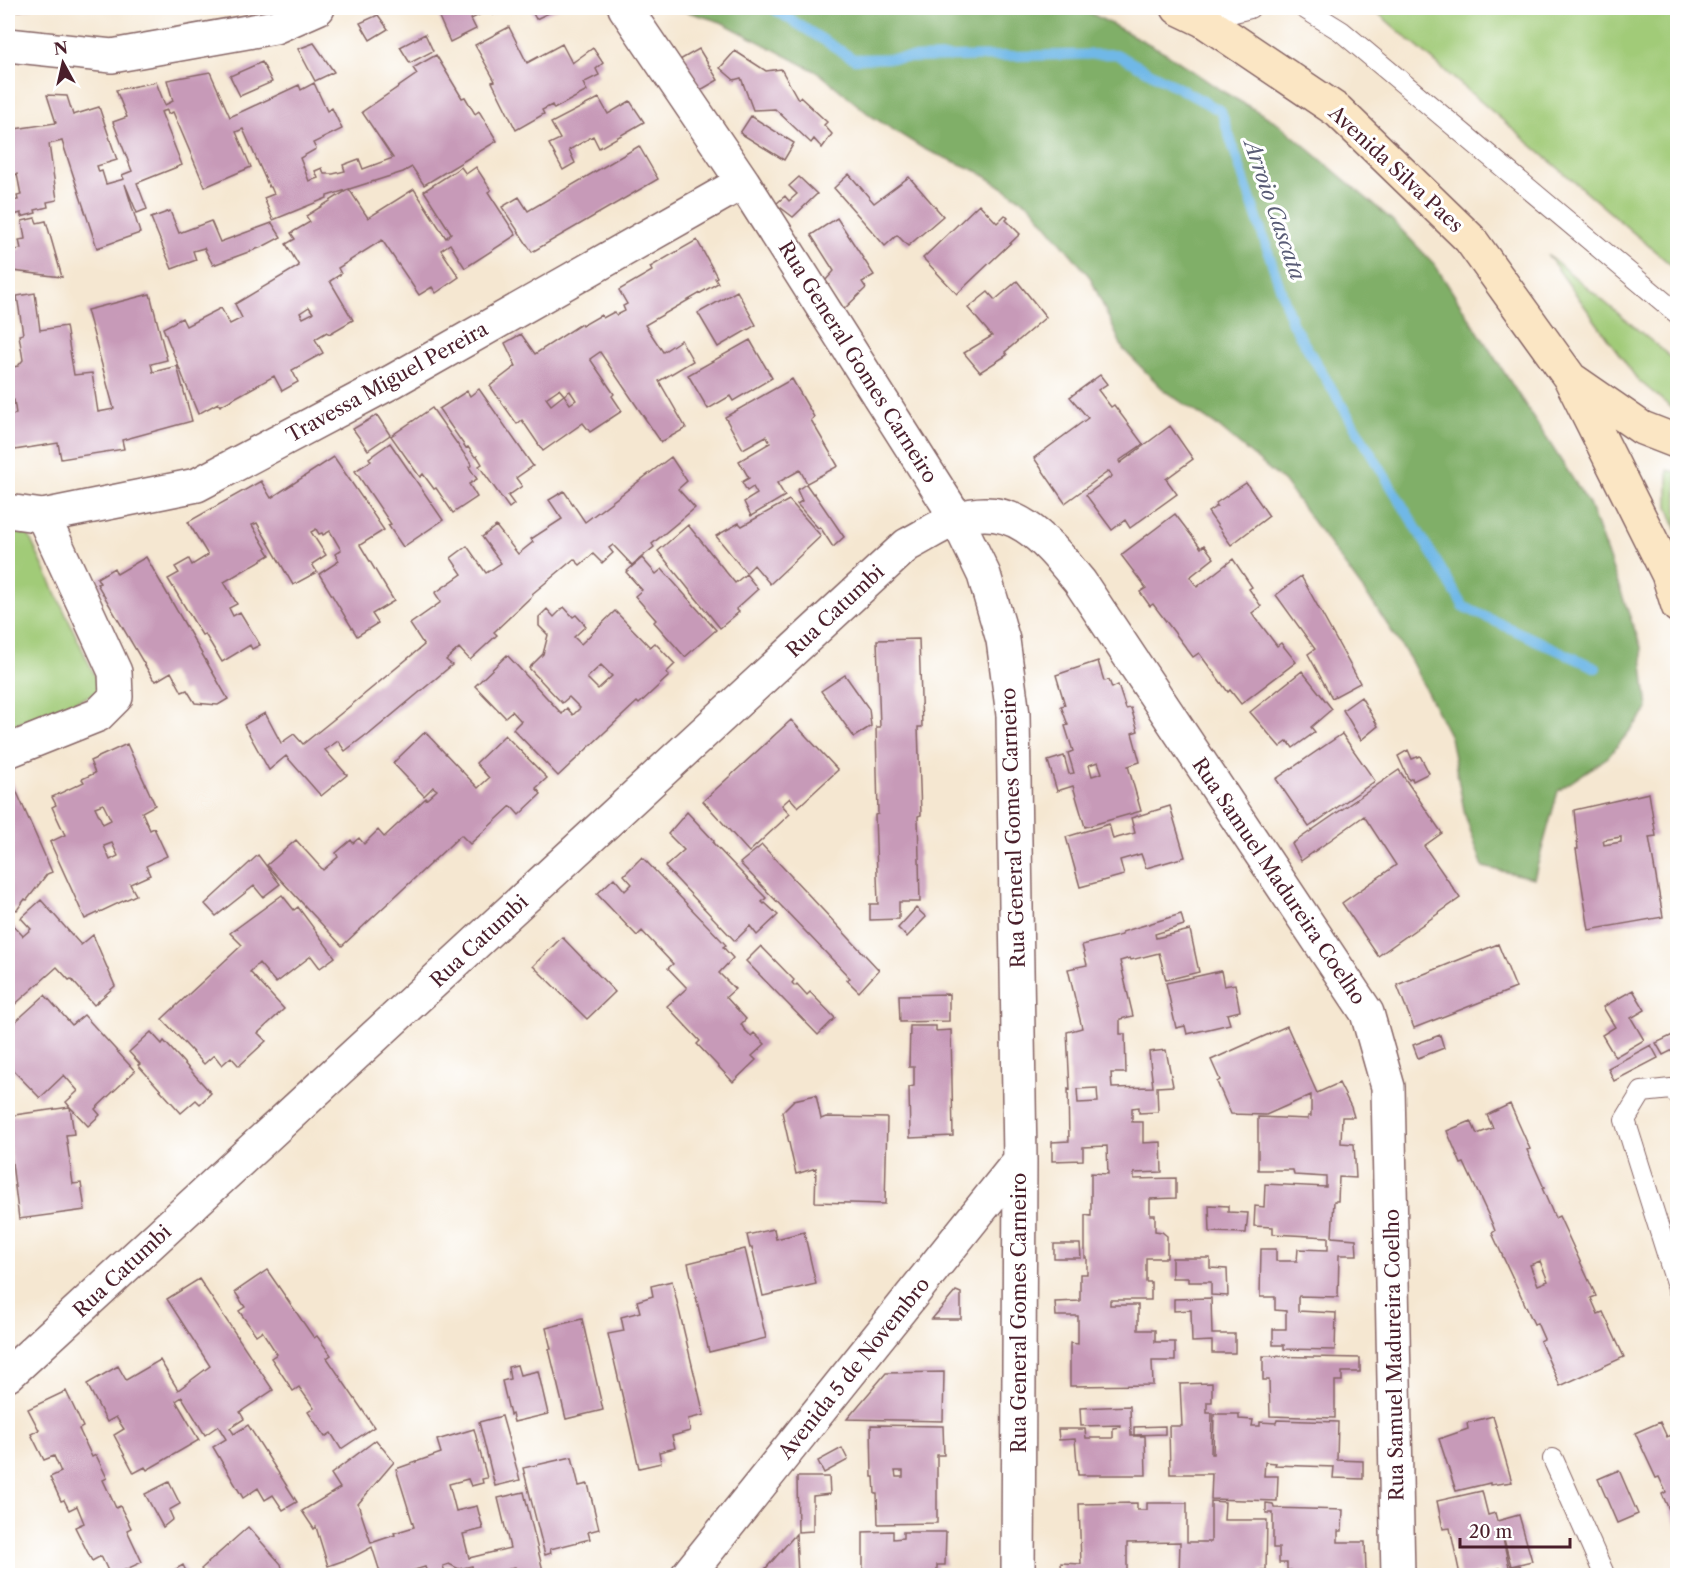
<svg xmlns="http://www.w3.org/2000/svg" width="1685" height="1583" viewBox="0 0 1685 1583" font-family="'Libre Caslon Text',serif">
<rect width="100%" height="100%" fill="#fff"/>
<filter id="ink" filterUnits="userSpaceOnUse"><feTurbulence type="fractalNoise" baseFrequency=".0167" numOctaves="2"/><feDisplacementMap in="SourceGraphic" scale="12" xChannelSelector="R" yChannelSelector="G"/><feConvolveMatrix kernelMatrix="1 2 1 2 8 2 1 2 1" color-interpolation-filters="sRGB"/></filter>
<filter id="wash" filterUnits="userSpaceOnUse"><feTurbulence type="fractalNoise" baseFrequency=".008" numOctaves="4" result="noise"/><feDisplacementMap in="SourceGraphic" scale="24" xChannelSelector="R" yChannelSelector="G"/><feGaussianBlur stdDeviation="1.35" result="paint"/><feColorMatrix in="noise" values="0 0 0 0 0 0 0 0 0 0 0 0 0 0 0 0 0 1.4 0 .05"/><feComposite in="paint" operator="in"/></filter>
<g filter="url(#wash)">
<rect width="100%" height="100%" fill="#f5e7d1"/>
<path fill="#a1cb78" stroke="#767552" stroke-width="1.5" d="M1372 8H1677V270Z
M1547 254 1674 360 1677 365V410H1674L1637 379Z
M1668 470 1677 472V531L1668 506Z
M8 532 28 534 102 691 8 728Z"/>
<path fill="#80af68" stroke="#65674a" stroke-width="1.5" d="M675 8H1081L1166 53 1222 91 1278 123 1392 220 1435 265 1589 504 1641 647 1648 709 1608 757 1558 791 1534 878 1483 867 1465 815 1450 737 1410 659 1377 609 1284 482 1219 427 1166 392 1123 349 1090 277 1030 205 979 172 924 149 871 116 819 73 721 22Z"/>
<g fill="none" stroke-linecap="round" stroke-linejoin="round">
<path stroke="#70b8e7" stroke-width="10" d="M772 8 854 59 1116 54 1221 111 1292 323 1464 607 1596 668"/>
</g>
<g id="blocks">
<path fill="#c79ab8" fill-rule="evenodd" d="M15 8H32V9L18 11Z
M435 8H507L493 15 491 9 471 19 476 29 450 42Z
M530 8H559L536 19Z
M378 15 388 29 370 40 360 23Z
M509 27 527 63 562 44 572 63 593 48 603 63 596 69 599 75 583 83 587 91 554 109 552 105 542 110 544 114 516 130 492 82 495 81 475 45Z
M425 34 433 51 410 63 400 47Z
M314 43 334 72 315 81 298 49Z
M699 49 718 80 699 91 678 61Z
M735 51 766 71 781 69 798 99 800 97 827 122 824 125 832 134 822 148 814 139 811 143 775 109 753 110 741 78 734 80 720 68Z
M436 55 462 98 465 97 475 114 479 111 497 141 424 185 412 167 403 172 327 196V198L273 220 264 198 274 194 271 187H269L243 129 236 132 251 167 205 187 173 112 168 114 167 110 161 112 182 165 137 183 147 209 137 213 125 184 140 233 97 248 62 141 49 144 57 200 47 202 48 207 35 210 36 213 21 217V213L14 215 13 209 8 210V183L12 201 18 200 17 196 21 195 17 174 8 175V130L56 123 47 95 67 96 73 115 99 107 117 160 97 166 99 172 102 171 106 184 124 179 122 175 132 171 113 122 127 117 116 90 156 82 165 105 173 101 167 80 210 72 230 117 299 85 301 90 314 83 327 111 332 108 342 129 313 143 316 149 300 158 309 181 318 178 315 171 322 168 324 174H333L345 171 343 165 359 159 363 169 393 158 362 112 417 74 413 68Z
M262 62 272 82 240 96 230 76Z
M599 98 608 114 630 101 644 122 599 148 593 136 569 150 575 163 563 170 549 144 560 139 551 123Z
M751 116 794 143 784 160 740 133Z
M639 146 658 179 532 252 502 207 519 197 528 211Z
M461 167 466 174 476 167 491 190 488 192 516 235 465 268 450 244 441 250 459 277 436 293 432 287 419 295 382 240 338 268 341 274 330 281 353 320 329 334 327 332 315 339 323 353 292 370 298 382 282 391 274 376 220 406 218 403 198 414 163 328 182 318 186 326 221 308 230 324 242 318 235 304 299 266 286 244 295 239 291 233 310 222 306 216 349 189 368 218 414 189 446 238 451 233 424 191ZM309 307 313 313 303 318 300 313Z
M849 174 874 203 909 177 943 216 908 246 897 235 885 246 834 188Z
M799 177 817 194 793 217 776 204 785 196 789 201 797 194 789 186Z
M979 204 997 223 1005 215 1008 218 1006 220 1020 234 957 294 923 258Z
M170 211 179 233 211 221 220 242 272 223 281 237 262 247 213 265 204 248 193 251 196 260 172 269 151 218Z
M35 218 37 223 46 221 62 277 13 271 10 251 21 249 19 240 25 239 22 221Z
M837 218 874 275 862 282 866 288 844 309 825 281 834 271 811 235Z
M697 240 717 277 715 278 718 283 645 325 663 352 681 340 693 361 659 381 686 428 661 442 600 352 590 359 614 394 612 396 622 411 590 432 583 423 543 451 522 420 517 424 490 386 516 366 505 343 521 334 535 354 581 324 582 326 601 315 603 318 614 312 617 315 625 311 623 306 627 304 619 290 652 271 650 267ZM559 389 564 395 551 405 546 398ZM570 391 576 400 570 404 564 395Z
M1017 281 1046 317 1005 352 1007 355 980 372 964 353 992 336 968 308 988 292 995 300Z
M737 291 756 325 718 347 698 313Z
M35 293 40 330 66 326 74 375 92 373 98 412 114 409 87 310 150 294 167 360 151 364 153 372 177 366 192 421 122 440 124 449 61 459 58 443 8 451V416L16 414 14 400 8 401V368L18 366 23 360 19 335 23 334 17 296Z
M750 340 772 378 733 401 730 396 708 409 688 375Z
M1100 375 1107 384 1098 390 1111 407 1114 405 1143 444 1119 461 1120 463 1170 426 1193 459 1166 479 1177 494 1130 528 1125 520 1112 530 1086 495 1112 476 1109 471 1065 503 1034 458 1088 418 1070 397Z
M792 379 814 417 811 420 838 466 807 483 800 470 777 483 785 496 751 516 744 502 757 494 753 487 747 491 742 482 749 478 739 461 770 443 766 436 743 449 725 417Z
M479 389 533 466 516 478 522 486 508 496 514 504 509 508 479 466 482 464 477 456 475 457 468 447 466 448 439 409 467 391 470 396Z
M432 408 472 465 469 467 477 479 469 484 477 497 453 513 436 488 434 489 423 474 420 477 391 436Z
M377 415 390 435 368 450 353 429Z
M390 443 443 520 403 547 388 525 391 524 355 471 371 461 369 458Z
M334 457 384 530 360 545 394 601 372 614 378 623 357 636 319 574 339 561 335 554 341 550 330 531 323 535 322 533 319 534 316 529 311 532 326 555 312 564 317 572 293 585 257 523 252 525 270 555 224 582 237 604 229 608 233 616 240 612 260 645 252 649 250 645 222 662 205 634 202 635 168 579 179 573 175 567 189 559 192 565 208 555 188 522 261 481 271 498Z
M671 457 687 481 678 489 695 508 652 544 654 547 632 565 613 545 609 548 613 553 602 563 593 554 580 565 574 559 532 594 533 595 494 632 497 635 470 660 459 648 446 660 452 665 367 736 366 735 345 751 338 741 325 750 347 775 321 796 286 756 269 770 244 725 265 713 281 743 294 734 303 744 344 711 424 645 410 624 441 602 435 593 462 574 451 558 467 546 486 573 501 563 482 537 496 526 518 554 533 542 531 539 562 519 549 500 564 491 585 522Z
M1246 483 1269 516 1231 545 1208 512 1217 506 1216 503Z
M806 484 813 494 814 493 844 537 833 547 820 527 818 528 797 504 802 501 797 490Z
M789 500 821 536 770 584 754 565 746 573 716 536 739 523 742 526Z
M1175 514 1201 548 1204 545 1214 558 1190 577 1197 587 1233 559 1252 587 1249 589 1261 606 1252 613 1277 646 1281 643 1296 662 1241 704 1230 690 1228 692 1199 653 1193 657 1153 604 1150 606 1140 592 1146 588 1121 555Z
M688 525 735 583 746 574 758 589 736 609 739 612 720 628 658 551Z
M146 557 228 699 218 705 195 703 187 690 182 692 171 672 156 681 153 679 97 584 100 583 97 578 114 568 117 574Z
M642 558 656 574 662 569 716 630 685 657 654 622 656 620 635 596 642 590 626 572Z
M1301 576 1360 683 1332 698 1308 654 1315 649 1276 595Z
M564 607 573 617 576 615 586 626 574 637 581 644 615 611 650 647 655 643 675 664 666 673 669 676 639 704 637 702 558 776 513 729 521 721 512 711 505 717 475 686 507 655 562 714 567 708 573 715 580 708 569 697 562 703 529 668 543 654 548 635 539 626V617L547 609 554 617ZM601 665 612 676 598 689 587 678Z
M919 639 922 727H918L921 815 918 816 920 902H899V919L870 920V904H878L875 815 878 814 876 727H880L877 640Z
M1098 661 1104 681 1109 680 1112 688 1118 685 1126 709 1131 708 1138 731 1132 733 1140 762 1128 766 1141 811 1085 827 1073 786 1057 791 1048 761 1064 756 1069 774 1074 773 1068 753 1073 751 1065 726 1068 725 1061 706 1065 705 1056 675ZM1098 762 1102 773 1092 776 1089 765Z
M1302 671 1332 709 1311 727 1315 732 1293 748 1288 741 1280 747 1250 712Z
M845 675 869 709 871 726 854 737 821 691Z
M1361 697 1378 726 1361 740 1343 710Z
M791 720 838 770 798 807 790 798 782 805 790 814 749 852 703 801Z
M425 732 478 788 489 778 476 763 505 735 547 778 536 788 541 794 519 815 511 806 470 844 461 835 342 946 267 865 296 840 323 870 338 857 336 853 351 840 353 843 359 838 364 844 378 830 384 837 426 798 427 799 437 790 433 787 424 796 393 763Z
M1342 734 1375 781 1309 827 1276 779Z
M127 744 155 805 142 812 150 830 154 828 167 856 146 866 150 875 130 884 136 895 85 919 50 842 65 835 52 807 56 805 52 797 84 782 82 779 95 773 90 761ZM103 804 111 820 103 824 95 807ZM112 843 118 856 110 860 104 846Z
M1408 750 1412 759 1420 756 1429 773 1413 781 1412 778 1409 780 1398 756Z
M1399 770 1442 833 1424 846 1460 898 1378 956 1342 903 1396 865 1364 816 1301 861 1292 844Z
M8 772 52 872 47 874 27 900 25 899 17 910 11 907 8 911Z
M1649 793 1656 836 1649 837 1663 917 1589 930 1576 849H1578L1574 810ZM1621 837V842L1604 845 1603 840Z
M1170 806 1185 857 1146 868 1141 854 1120 860 1124 875 1080 887 1066 837 1109 824 1113 839 1135 833 1131 818Z
M687 812 714 841 713 843 766 898 762 902 764 904 765 903 778 915 757 935 750 926 735 941 665 867 684 850 668 834Z
M762 845 879 970 859 992 847 980 850 978 740 863Z
M258 855 280 884 263 897 254 886 216 916 205 904Z
M642 857 726 945 723 947 733 958 719 973 735 989 726 997 746 1019 741 1024 744 1029 751 1036 754 1033 765 1044 752 1056 756 1060 733 1082 697 1044 700 1041 667 1006 687 988 668 968 673 964 642 931 637 936 597 894 614 878 625 891 632 884 624 875Z
M282 895 294 910 298 907 335 957 320 968 311 956 276 983 259 963 250 972 284 1009 258 1033 266 1041 239 1066 231 1057 222 1065 214 1055 204 1064 162 1019 242 945 230 933Z
M41 900 81 945 93 935 115 986 94 1005 71 979 69 980 57 967 11 1008 8 1004V930L13 925 23 936 31 929 21 918Z
M916 908 926 917 907 937 898 928Z
M1181 914 1184 925 1155 934 1156 938 1190 930 1199 972 1166 980 1159 953 1131 960 1130 958 1120 961 1133 1016 1120 1019V1034H1125L1126 1073H1111L1112 1088 1153 1087 1149 1052 1166 1050 1173 1086 1157 1087 1158 1112 1139 1113V1107L1132 1108V1122H1143V1143L1161 1142 1162 1172 1134 1173V1179L1176 1178V1198L1150 1199V1215H1155V1231L1162 1232 1167 1236V1258H1146V1282H1151V1300H1110V1305H1138V1330H1155V1342H1175V1361H1152L1153 1385 1070 1386V1343L1078 1344V1316H1056L1055 1302 1080 1301V1274H1087V1258H1085V1215L1091 1216V1173L1108 1174 1107 1146 1083 1147V1160L1052 1161V1142L1069 1141 1068 1089 1070 1090 1067 1032 1082 1028 1068 969 1087 965 1082 945 1122 935V932ZM1097 1088 1098 1102 1078 1103 1077 1089Z
M562 937 615 992 587 1019 533 966Z
M1498 944 1516 988 1414 1028 1397 985Z
M761 946 794 980 792 983 795 986 797 984 807 995 810 992 835 1018 818 1035 746 961Z
M1221 971 1224 986 1235 984 1240 1011 1227 1014 1230 1024 1187 1034 1185 1026 1176 1028 1166 983Z
M1633 990 1645 1010 1631 1018 1644 1040 1615 1057 1602 1035 1615 1027 1603 1007Z
M949 994V1021L900 1022 899 995Z
M45 995 72 1025 84 1015 135 1071 95 1109 100 1115 88 1126 70 1107 74 1134 66 1135 73 1184 81 1183 85 1210 19 1219 8 1131V1116L70 1107 66 1102 78 1091 64 1075 40 1098 8 1065V1014L15 1022Z
M910 1026H936V1031L951 1030 953 1136 910 1138 909 1087 914 1086V1067H909Z
M1287 1026 1317 1093 1339 1083 1351 1107 1354 1117H1342L1341 1143 1354 1144 1356 1178 1339 1177 1338 1201H1334L1332 1237 1356 1239 1357 1255H1339L1338 1297 1299 1296 1298 1298V1311L1336 1313 1335 1350 1284 1349V1345H1273V1329H1286V1311L1275 1310V1297H1260L1261 1249H1276V1261H1297L1298 1249 1328 1250V1237L1273 1234V1227L1254 1226 1255 1206 1264 1207 1265 1184 1326 1187V1177L1294 1175 1293 1170H1258V1117L1308 1119V1116H1311V1095L1266 1115 1231 1114 1217 1082 1220 1080 1211 1060Z
M151 1032 162 1044 164 1041 211 1093 200 1104 196 1100 181 1113 138 1065 140 1064 129 1052Z
M1677 1033V1048L1663 1055 1656 1043Z
M1440 1035 1444 1048 1418 1058 1413 1045Z
M1651 1045 1658 1058 1614 1081 1608 1068Z
M816 1095 821 1119 826 1117 887 1118 885 1204 815 1202 816 1168 796 1174 782 1112 794 1100Z
M1510 1104 1530 1149 1527 1150 1544 1188H1542L1555 1218 1559 1216 1596 1296 1591 1298 1598 1314 1603 1312 1624 1357 1560 1386 1540 1341 1544 1339 1537 1323 1534 1324 1492 1233 1495 1231 1492 1223 1464 1163 1461 1164 1447 1131 1471 1121 1477 1134 1493 1128 1487 1115ZM1540 1261 1548 1281 1538 1285 1530 1265Z
M1209 1205 1228 1206V1212L1248 1213 1246 1233 1210 1232Z
M774 1229 776 1239 804 1232 816 1284 763 1296 752 1247 750 1248 747 1235Z
M1054 1244H1080L1081 1258H1054Z
M745 1249 766 1338 709 1352 688 1263Z
M1172 1258H1210V1268L1227 1269 1228 1296 1211 1295V1282H1188V1278H1172Z
M267 1270 314 1338 317 1336 331 1355 327 1358 374 1427 341 1449 331 1433 325 1437 308 1412 314 1408 299 1387 293 1391 271 1358 277 1354 262 1331 256 1335 239 1311 245 1307 235 1292Z
M199 1279 273 1390 240 1412 244 1419 230 1428 234 1434 248 1425 297 1502 283 1510 273 1495 265 1500 258 1488 243 1498 213 1447 226 1439 218 1426 205 1435 182 1397 176 1401 199 1440 147 1470 145 1467 134 1473 114 1435 124 1429 116 1417 107 1422 87 1384 118 1366 126 1380 160 1360 178 1390 210 1366 167 1299Z
M672 1281 704 1415 688 1419 690 1431 672 1436 675 1448 659 1452 661 1463 639 1468 608 1334 624 1331 621 1317 640 1312 637 1301 653 1296 651 1286Z
M956 1291 961 1293V1319H932Z
M1211 1298 1212 1334H1235V1353H1212V1341L1192 1342 1191 1310 1174 1311V1299Z
M582 1319 603 1410 566 1419 549 1349H551L546 1328Z
M1263 1356 1360 1358V1372H1342V1381H1335V1418L1270 1416 1269 1380H1263Z
M517 1365 520 1375 538 1371 548 1414 514 1422 512 1414 510 1415 502 1381 510 1379 508 1367Z
M944 1372 943 1421 847 1419 886 1373Z
M1212 1383V1402H1207V1413H1212L1211 1454H1213L1214 1414H1239V1419L1253 1420 1252 1426H1260V1422L1276 1423 1277 1420 1338 1422 1337 1460 1363 1461V1479L1333 1478 1334 1467 1275 1465 1276 1463 1265 1462 1264 1476H1278L1277 1501 1211 1499 1212 1474H1170L1169 1426H1182L1180 1384Z
M66 1391 83 1427 79 1429 92 1457 96 1455 107 1478 103 1480 116 1508 120 1506 131 1528 127 1530 142 1562 114 1575H110L101 1556 92 1561 75 1527 84 1523 77 1506 69 1510 64 1500 61 1501 50 1477 61 1472 54 1456 44 1460 31 1434 39 1430 28 1409Z
M1130 1406 1131 1436H1145L1146 1475H1078L1075 1439 1059 1440 1058 1429H1085L1086 1438H1113V1428L1121 1427V1425L1081 1426 1080 1408Z
M502 1416 520 1480 495 1486 479 1422Z
M1493 1416 1512 1482 1490 1485V1483L1456 1491 1439 1439 1468 1429 1467 1423Z
M1660 1422 1667 1437 1677 1431V1527L1662 1494 1666 1492 1659 1477 1656 1478 1635 1433Z
M871 1425 943 1426 944 1455H937V1523L878 1524 877 1494H875L874 1477H872ZM895 1471H903V1477H896Z
M1165 1426V1434L1134 1435V1427Z
M474 1429 487 1478 482 1479 483 1483 471 1486 468 1479 449 1484 456 1511 477 1506 483 1529 463 1534 469 1558 510 1548 498 1498 524 1492 544 1575H517L515 1567 509 1568 511 1575H474L472 1566 459 1569 449 1564 443 1566 446 1575H428L425 1567 408 1572 409 1575H381L372 1547 351 1558 328 1566 316 1527 314 1529 302 1511 340 1488 331 1474 376 1440 394 1462 358 1504 371 1543 395 1535 394 1533 414 1527 396 1469 441 1453 437 1440Z
M842 1448 848 1460 824 1473 818 1461Z
M572 1457 579 1486 588 1484 599 1529 588 1532 590 1539 550 1549 551 1553 545 1555 523 1468Z
M1619 1470 1638 1514 1617 1523 1598 1479Z
M797 1477H829L830 1494 813 1496V1531L798 1532Z
M169 1482 180 1504 169 1510 173 1519 163 1527 145 1494Z
M1482 1491 1488 1515 1495 1513 1497 1521 1519 1515 1532 1561 1511 1566 1504 1539H1503L1509 1567 1520 1565 1522 1575H1502L1500 1568 1472 1575H1460L1450 1528 1443 1529 1437 1501Z
M1211 1501 1225 1502 1224 1520H1267L1266 1570H1261V1575H1179L1180 1542 1127 1543V1575H1062L1061 1563 1081 1564 1079 1504 1137 1503V1510H1147V1503H1187V1542H1211Z
M1266 1503 1273 1504 1274 1508 1343 1510 1342 1531H1338V1542H1365L1366 1572H1350V1575H1291V1570H1287V1563H1279V1548H1273V1513H1266Z
M248 1527 281 1564 284 1575H206L201 1569Z
M893 1531V1539L903 1538V1532H946L945 1565H937V1575H863V1532Z
M796 1534 798 1575H760Z
M183 1565 188 1575H165Z"/>
</g>
</g>
<g filter="url(#ink)">
<use href="#blocks" fill-opacity="0" stroke="#866565" stroke-width="1.5"/>
<g fill="none" stroke-linecap="round" stroke-linejoin="round">
<g stroke="#866565" stroke-width="22">
<path id="lane" d="M1304 8 1341 31 1678 314
M1203 20 1250 8
M1678 1095 1671 1089 1642 1092 1625 1120 1678 1289
M1553 1459 1605 1576"/>
</g>
<g stroke="#866565" stroke-width="36">
<path id="street" d="M625 8 743 182 957 519 984 575 1003 640 1013 715 1020 1160 1018 1576
M8 45 112 56 275 27 318 8
M8 511 43 516 197 485 393 381 743 182
M8 751 98 715 116 697 115 672 43 516
M8 1375 907 545C923 537 940 525 957 519 1015 499 1047 542 1080 582L1367 1013 1388 1087 1398 1576
M687 1576 1020 1160"/>
</g>
<g stroke="#866565" stroke-width="36">
<path id="secondary" d="M1178 8 1203 20 1338 111 1470 239 1570 378 1668 574 1678 606
M1574 381 1642 428 1678 442"/>
</g>
<use href="#lane" stroke="#fff" stroke-width="20"/>
<use href="#street" stroke="#fff" stroke-width="33"/>
<use href="#secondary" stroke="#fbe6c4" stroke-width="33"/>
</g>
</g>
<g text-anchor="middle" dominant-baseline="central" stroke-width="6" stroke-linejoin="round" paint-order="stroke">
<g font-size="20" fill="#4a1f2b" stroke="#fff">
<text transform="translate(1396 169) rotate(43)">Avenida Silva Paes</text>
<text transform="translate(858 362) rotate(58)">Rua General Gomes Carneiro</text>
<text transform="translate(387 382) rotate(-29)">Travessa Miguel Pereira</text>
<text transform="translate(835 611) rotate(-43)">Rua Catumbi</text>
<text transform="translate(1013 828) rotate(-92)">Rua General Gomes Carneiro</text>
<text transform="translate(1279 881) rotate(56)">Rua Samuel Madureira Coelho</text>
<text transform="translate(479 941) rotate(-43)">Rua Catumbi</text>
<text transform="translate(122 1271) rotate(-43)">Rua Catumbi</text>
<text transform="translate(1019 1313) rotate(-90)">Rua General Gomes Carneiro</text>
<text transform="translate(1394 1355) rotate(-91)">Rua Samuel Madureira Coelho</text>
<text transform="translate(854 1368) rotate(-51)">Avenida 5 de Novembro</text>
</g>
<g font-size="21" font-style="italic" fill="#595c76" stroke="#fff">
<text transform="translate(1275 210) rotate(71)">Arroio Cascata</text>
</g>
</g>
<rect width="1685" height="1583" fill="none" stroke="#fff" stroke-width="30"/>
<g transform="translate(63 63) rotate(352)" stroke="#ffffff" stroke-width="4.5" paint-order="stroke">
<path d="M0-4.5L10 22L0 15L-10 22Z" fill="#4a1f2b"/>
<text y="-9" font-size="16" font-weight="bold" text-anchor="middle" fill="#4a1f2b">N</text>
</g>
<path d="M1460 1538v9h110v-9" fill="none" stroke="#4a1f2b" stroke-width="3"/>
<text x="1469" y="1538" font-size="18" fill="#4a1f2b" stroke="#ffffff" stroke-width="4.5" paint-order="stroke">20 m</text>
</svg>
